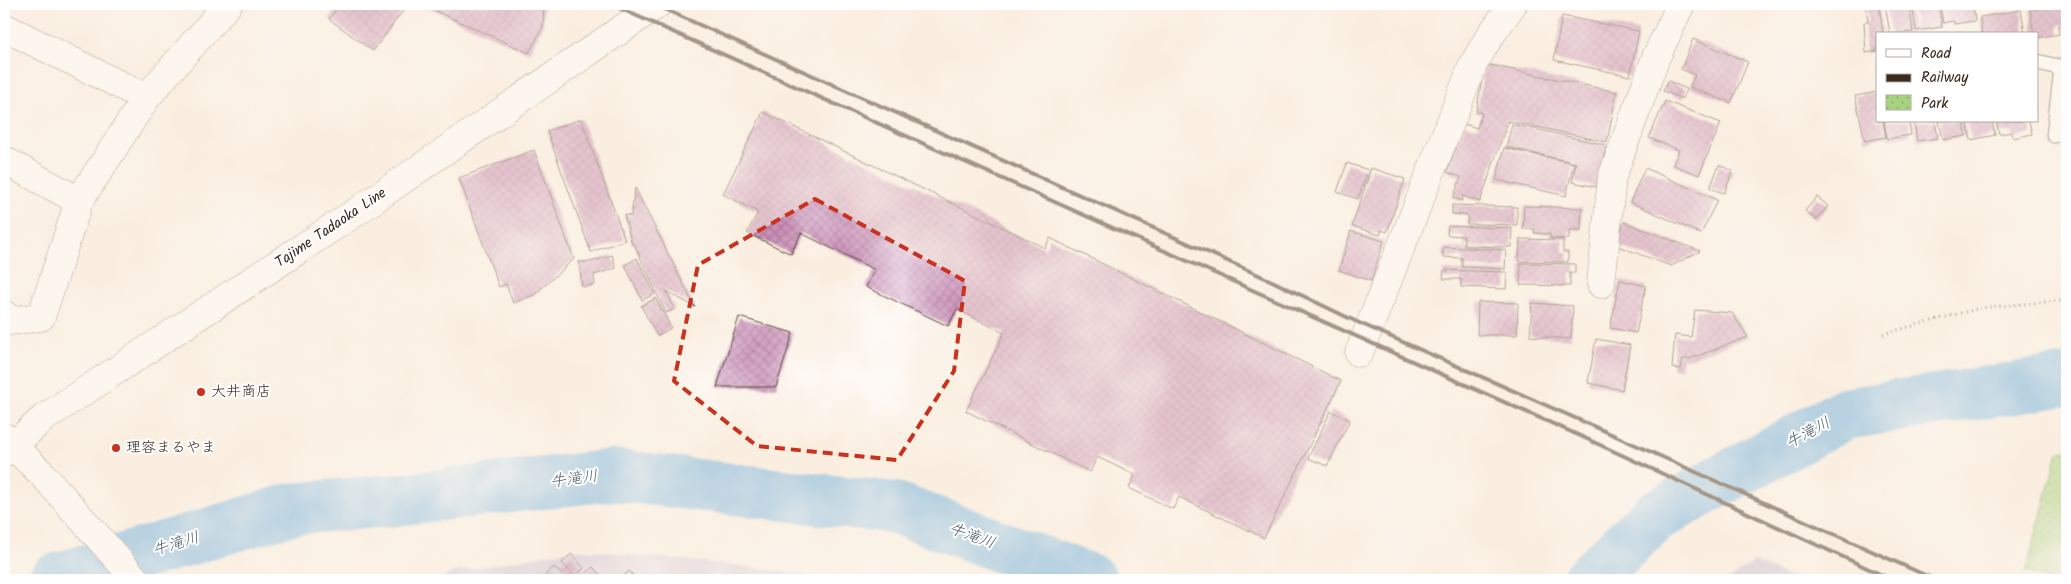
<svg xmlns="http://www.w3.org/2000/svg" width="2071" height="584" viewBox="0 0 2071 584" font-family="Kalam,'Klee One',sans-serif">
<defs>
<pattern id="park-dots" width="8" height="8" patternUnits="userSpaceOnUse" patternTransform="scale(1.25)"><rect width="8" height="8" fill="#a6d37f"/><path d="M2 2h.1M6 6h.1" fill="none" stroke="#90b56d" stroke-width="1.8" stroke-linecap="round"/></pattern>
<pattern id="building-cross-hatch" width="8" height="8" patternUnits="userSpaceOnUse" patternTransform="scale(1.25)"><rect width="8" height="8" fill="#cc90b9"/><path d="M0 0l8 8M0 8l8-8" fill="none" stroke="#a77696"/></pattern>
</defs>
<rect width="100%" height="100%" fill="#fff"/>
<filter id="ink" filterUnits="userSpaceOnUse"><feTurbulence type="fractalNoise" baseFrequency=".02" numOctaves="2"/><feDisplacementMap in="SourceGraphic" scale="10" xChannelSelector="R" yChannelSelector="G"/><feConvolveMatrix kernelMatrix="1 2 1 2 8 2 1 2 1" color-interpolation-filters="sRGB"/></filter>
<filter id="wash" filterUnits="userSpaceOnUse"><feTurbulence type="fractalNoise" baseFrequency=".0096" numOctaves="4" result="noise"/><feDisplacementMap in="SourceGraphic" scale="20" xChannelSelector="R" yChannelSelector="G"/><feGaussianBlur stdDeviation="1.12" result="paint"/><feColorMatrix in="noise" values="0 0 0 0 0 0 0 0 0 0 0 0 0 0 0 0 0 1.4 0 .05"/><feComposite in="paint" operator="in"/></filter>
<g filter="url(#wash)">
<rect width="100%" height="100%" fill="#faeee0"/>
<path fill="#cabfd6" d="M575 549 771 569 831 580H437L454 572Z
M1754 562 1797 580H1728Z"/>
<path fill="url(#park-dots)" stroke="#707e4e" d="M2058 451H2067V580H2047L2026 571Z"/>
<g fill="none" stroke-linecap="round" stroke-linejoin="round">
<path stroke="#6cb0e2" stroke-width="52" d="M54 580 291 509 397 500 612 475 896 508 1091 580
M1588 580 1655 516 1844 414 2067 380"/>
</g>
<g id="blocks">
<path fill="url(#building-cross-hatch)" d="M340 4H408L373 51 329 19Z
M420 4H544L543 27 529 53Z
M1866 4H1879L1883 34H1877V51L1866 53 1864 22H1868Z
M1885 4H1909L1913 32 1890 34Z
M1912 4H1938L1942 27 1916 31Z
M1940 4H1973L1975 21 1954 24V21L1943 23Z
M2067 4V25L2058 26 2059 34 2037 38V34H2034L2030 10Z
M2021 10 2025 34H1982L1980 17Z
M1562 16 1639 31 1630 76 1554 60Z
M1693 39 1748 62 1731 103 1690 87 1695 75 1681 69Z
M1485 64 1617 92 1607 142 1508 121 1480 202 1463 196 1462 201 1453 198 1461 177 1447 172 1464 124 1477 128 1482 113 1476 112Z
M1668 81 1687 89 1683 99 1663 91Z
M1877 92V121H1883L1886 137 1865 141 1855 96Z
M1665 101 1721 123 1699 175 1673 165 1679 150 1649 138Z
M763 112 1045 248 1050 238 1341 381 1264 538 1179 497 1173 509 1129 488 1135 475 1097 457 1090 472 966 411 1004 333 957 309 948 326 866 287 875 270 801 233 791 254 747 233 758 212 723 194Z
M581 119 625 240 591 252 547 131Z
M1884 121H1909L1911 135 1887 139Z
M1914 121H1935L1938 138 1917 141Z
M1939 121H1964L1966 136 1943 140Z
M1967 121H1992L1995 135 1971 140Z
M1996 121H2029L2032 134 2013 138 2012 132 1999 134Z
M1512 124 1606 145 1597 187 1572 182 1576 163 1506 147Z
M1504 148 1574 163 1566 196 1496 180Z
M534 150 574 259 534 295 513 303 506 284 499 287 459 178Z
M1347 163 1368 170 1358 199 1337 192Z
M1719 165 1733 171 1724 193 1710 188Z
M1371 168 1405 179 1387 232 1382 230 1380 235 1352 226Z
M1645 168 1717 200 1701 234 1630 202Z
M635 188 695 307 666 291 675 309 666 313 634 244H632L624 215 631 216Z
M1817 197 1828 206 1816 220 1805 211Z
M1452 205 1517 207V225L1467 224 1468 215 1452 214Z
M1524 206 1582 208 1581 230H1569V239L1550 238V234L1534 233 1535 229H1523Z
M1624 222 1700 251 1671 266 1615 245Z
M1448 226 1512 228 1511 247 1464 246V236L1447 235Z
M1351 231 1384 241 1371 281 1339 270Z
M1520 239 1563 240V252H1568V262L1519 261Z
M1443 247 1506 250 1505 269 1462 267V258L1443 257Z
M612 255 616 268 594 275 595 285 582 287 579 262H591Z
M637 258 655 294 642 300 625 265Z
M1521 263 1575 264V273H1570V286L1520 285Z
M1444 270 1507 272 1506 289 1461 287V279H1443Z
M1620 280 1646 286 1636 333 1610 328Z
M656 298 671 328 657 336 641 306Z
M1478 302 1518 303 1517 335H1477Z
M1532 303 1573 306 1571 339 1530 336Z
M1695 310 1732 313 1748 337 1689 359H1683L1681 369 1672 368 1675 335 1691 337Z
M739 317 793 333 776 387H717Z
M1596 339 1630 345 1622 390 1588 383Z
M1331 411 1350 420 1327 466 1308 458Z
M571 554 584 568 575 577 562 563Z
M554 567 567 580H540Z
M593 567 605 580H579Z
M629 571 638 580H619Z"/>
</g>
</g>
<g filter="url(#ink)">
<use href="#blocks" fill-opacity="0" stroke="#58473b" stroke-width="1"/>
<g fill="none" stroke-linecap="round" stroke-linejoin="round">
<g stroke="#58473b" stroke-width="17">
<path id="service" d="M2037 62 2067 69
M2054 135 2062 67"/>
</g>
<g stroke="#58473b" stroke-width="29">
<path id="minor" d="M4 27 146 98
M4 160 79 201
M1601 284 1612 177 1656 57 1681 4
M4 314 10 321 41 317 79 201 146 98 228 4
M1359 353 1473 65 1488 39 1513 4"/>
</g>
<g stroke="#58473b" stroke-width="29">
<path id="secondary" d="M4 453 44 418 356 212 658 4"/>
</g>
<g stroke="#58473b" stroke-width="29">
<path id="primary" d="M4 437 43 475 136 580"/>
</g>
<path stroke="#58473b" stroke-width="3" stroke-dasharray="1 4" stroke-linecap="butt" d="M1883 334 1980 308 2067 300"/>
<use href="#service" stroke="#fff" stroke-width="15"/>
<use href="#minor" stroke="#fff" stroke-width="28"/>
<use href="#secondary" stroke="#fff" stroke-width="28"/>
<use href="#primary" stroke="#fff" stroke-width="28"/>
<path stroke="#3b2a1e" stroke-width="4" d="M610 4 1587 439 1893 580
M653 4 1272 281 1355 321 1600 429 1936 580"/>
</g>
</g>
<path d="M0 0H2071V584H0ZM815 199 965 281 954 371 897 460 757 446 674 381 698 265Z" fill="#faeee0" fill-opacity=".55" fill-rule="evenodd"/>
<path fill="none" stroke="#c8321e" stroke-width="4" stroke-dasharray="10 6" stroke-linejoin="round" d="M815 199 965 281 954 371 897 460 757 446 674 381 698 265Z"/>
<g fill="#c8321e" stroke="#fff" stroke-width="2">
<circle cx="201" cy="392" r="5"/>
<circle cx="116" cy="448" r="5"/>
</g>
<g text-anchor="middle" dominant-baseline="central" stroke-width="4" stroke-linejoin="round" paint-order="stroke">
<g font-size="15" fill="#3b2a1e" stroke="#fff">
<text transform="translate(331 228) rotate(-34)">Tajime Tadaoka Line</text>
</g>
<g font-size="15" fill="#3b2a1e" stroke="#fff" text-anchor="start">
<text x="211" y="392">大井商店</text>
<text x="126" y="448">理容まるやま</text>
</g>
<g font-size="16" font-style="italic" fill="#4f606c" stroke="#fff">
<text transform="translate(1808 433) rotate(-28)">牛滝川</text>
<text transform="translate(574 479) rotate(-7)">牛滝川</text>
<text transform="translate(972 536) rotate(20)">牛滝川</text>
<text transform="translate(176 544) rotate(-17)">牛滝川</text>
</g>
</g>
<rect width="2071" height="584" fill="none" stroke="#fff" stroke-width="20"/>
<rect x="1876" y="32" width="162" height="90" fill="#ffffff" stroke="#b1aaa5"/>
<rect x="1886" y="49" width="25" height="8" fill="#ffffff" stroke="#b1aaa5"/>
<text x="1921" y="58" font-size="15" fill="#3b2a1e">Road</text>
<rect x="1886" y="74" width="25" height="8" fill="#3b2a1e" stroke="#b1aaa5"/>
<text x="1921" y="82" font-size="15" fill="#3b2a1e">Railway</text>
<rect x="1886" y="95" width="25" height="15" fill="url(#park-dots)" stroke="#b1aaa5"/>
<text x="1921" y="108" font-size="15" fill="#3b2a1e">Park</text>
</svg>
